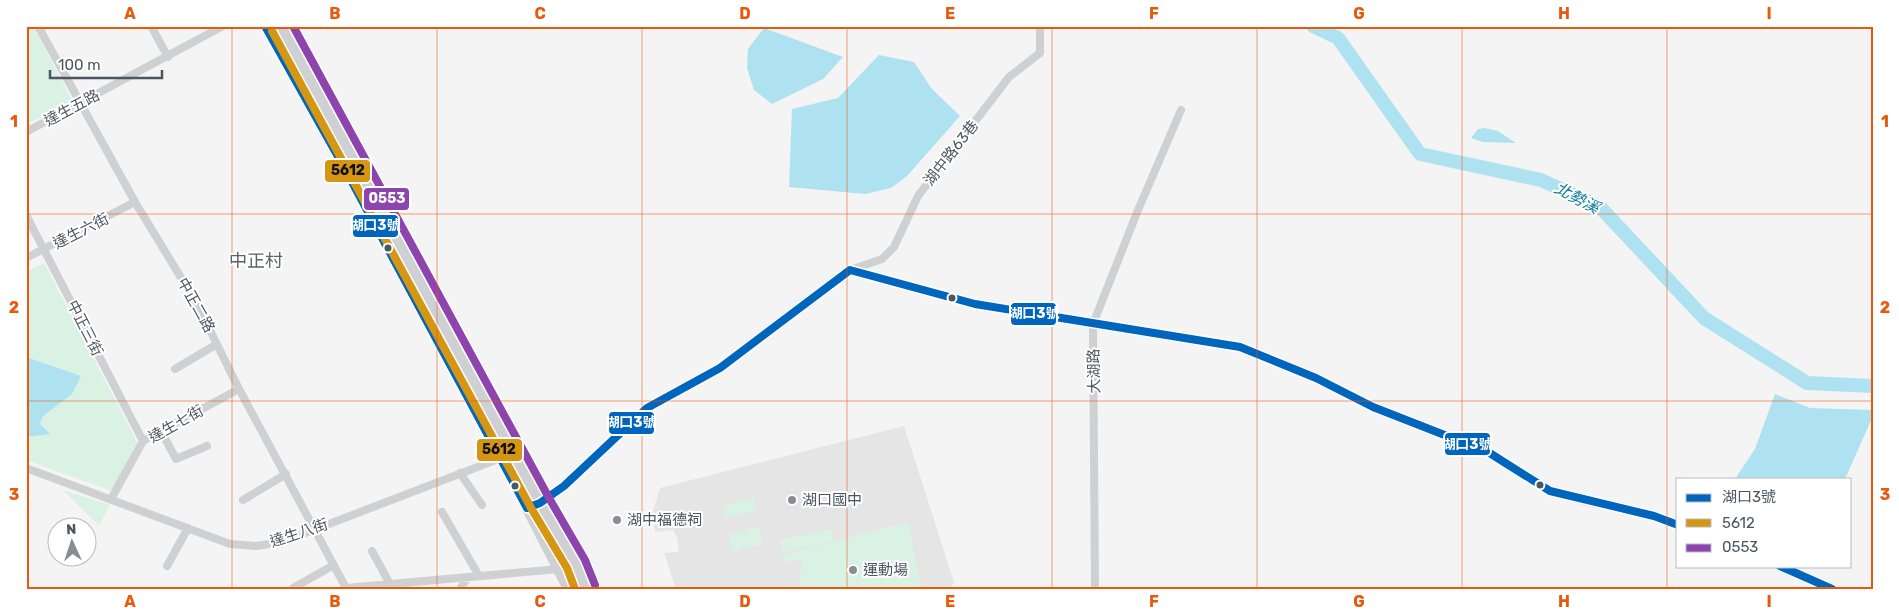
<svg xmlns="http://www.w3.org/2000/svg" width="1899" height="615" viewBox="0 0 1899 615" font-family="Rubik,'Noto Sans TC',sans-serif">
<rect width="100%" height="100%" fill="#f4f4f4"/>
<path fill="#e6e5e6" d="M904 426 954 582 950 589H676L664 553 679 552 677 538 673 530 655 532 653 512 660 488Z"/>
<path fill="#d9f2e3" d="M26 26H33L71 98 66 105 26 124Z
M44 263 137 442 112 491 26 460V272Z
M63 490 110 505 99 526Z
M753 498 756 511 726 518 723 505Z
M908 522 921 588 802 589C796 574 803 573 803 561L801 559 784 562 782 555Z
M759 526 763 544 733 551 729 534Z
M832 529 835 541 783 552 780 540Z"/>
<path fill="#aee2f0" d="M764 28 843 57 823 79 772 104 754 90 747 68 748 49Z
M879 55 914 62 932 89 960 116 907 176 891 188 865 194 789 187 792 109 838 98Z
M1485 128 1498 131 1516 143 1483 142 1471 138 1478 129Z
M26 357 81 376 72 394 43 416 40 424 50 434 26 437Z
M1775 394 1810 408 1873 410V416L1845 479H1735L1755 449Z"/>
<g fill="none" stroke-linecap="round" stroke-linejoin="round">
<path stroke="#aee2f0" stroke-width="14" d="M1313 26 1338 38 1420 154 1541 180 1600 207 1704 318 1807 383 1873 386"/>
<path stroke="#ced0d2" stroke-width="8" d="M38 26 135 202 197 304 239 389 346 588 559 569
M151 26 168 57
M26 132 223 26
M26 215 143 441
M26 258 135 202
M850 270 882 259 894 247 918 196 1009 77 1040 53V26
M175 369 217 344
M161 431 176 459 207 446
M26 468 230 544 256 546 282 542 501 458 513 451
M460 473 482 505
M111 499 143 441 239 389
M243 500 286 474
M442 512 479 576
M372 551 390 584
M167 566 188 528
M293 588 334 565
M460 589 468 577
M1095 589 1093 324 1138 210 1181 110"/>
<path stroke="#ced0d2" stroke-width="9" d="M527 508 540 503 564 486 647 408 720 368 807 301 850 270 975 304 1087 323 1240 347 1316 378 1373 407 1488 452 1550 491 1582 500 1654 516 1678 525
M1779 566 1833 589"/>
<path stroke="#ced0d4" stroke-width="10" d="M265 26 382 237 501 458 568 589
M281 26 540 503 576 564 586 589"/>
<g stroke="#fff" stroke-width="11">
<path id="bus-1" d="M265 26 345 169 527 508 540 503 564 486 647 408 720 368 850 270 975 304 1240 347 1316 378 1373 407 1488 452 1550 491 1654 516 1678 525
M1780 566 1832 589"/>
</g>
<g stroke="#fff" stroke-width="11">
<path id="bus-2" d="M272 31 531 508 567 568 575 589"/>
</g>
<g stroke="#fff" stroke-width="11">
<path id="bus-3" d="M293 26 549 498 585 560 595 585"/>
</g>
<use href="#bus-1" stroke="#0065bd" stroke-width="8"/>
<use href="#bus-2" stroke="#d49613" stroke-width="8"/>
<use href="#bus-3" stroke="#8e44ad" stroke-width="8"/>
</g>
<path fill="none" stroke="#e8590c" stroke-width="1" stroke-opacity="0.55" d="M232 26V589M437 26V589M642 26V589M847 26V589M1052 26V589M1257 26V589M1462 26V589M1667 26V589M26 214H1873M26 401H1873"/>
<g fill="#4a5661" stroke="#fff" stroke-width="2">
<circle cx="388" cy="248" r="4.5"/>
<circle cx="952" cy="298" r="4.5"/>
<circle cx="1540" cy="485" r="4.5"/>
<circle cx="515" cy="486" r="4.5"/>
</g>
<g fill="#868d94" stroke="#fff" stroke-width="2">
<circle cx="792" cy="500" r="5"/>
<circle cx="617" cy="520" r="5"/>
<circle cx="853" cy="570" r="5"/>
</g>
<g text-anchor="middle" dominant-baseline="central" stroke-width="4" stroke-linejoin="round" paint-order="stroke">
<g font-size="15" fill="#4a5661" stroke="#fff">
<text transform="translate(72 108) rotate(-28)">達生五路</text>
<text transform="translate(951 153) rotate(-52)">湖中路63巷</text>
<text transform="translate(81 231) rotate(-27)">達生六街</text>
<text transform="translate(196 305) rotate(61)">中正二路</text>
<text transform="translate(85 328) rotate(63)">中正三街</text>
<text transform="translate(1094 371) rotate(-91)">大湖路</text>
<text transform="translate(176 424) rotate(-29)">達生七街</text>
<text transform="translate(299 533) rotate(-18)">達生八街</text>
</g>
<g font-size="15" fill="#4a5661" stroke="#fff" text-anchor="start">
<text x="802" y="500">湖口國中</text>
<text x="627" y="520">湖中福德祠</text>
<text x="863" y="570">運動場</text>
</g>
<g font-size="16" font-style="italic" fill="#0c7c9b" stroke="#fff">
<text transform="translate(1577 198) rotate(28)">北勢溪</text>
</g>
<g font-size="18" fill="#5f6368" stroke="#fff">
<text x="256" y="261">中正村</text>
</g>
</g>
<g stroke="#fff" stroke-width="2">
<rect x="324" y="159" width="47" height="24" rx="5" fill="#d49613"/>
<rect x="363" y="187" width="47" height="24" rx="5" fill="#8e44ad"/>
<rect x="352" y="214" width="47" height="24" rx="5" fill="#0065bd"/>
<rect x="1010" y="302" width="47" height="24" rx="5" fill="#0065bd"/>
<rect x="608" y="411" width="47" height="24" rx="5" fill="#0065bd"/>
<rect x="1444" y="432" width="47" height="24" rx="5" fill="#0065bd"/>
<rect x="476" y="438" width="47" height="24" rx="5" fill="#d49613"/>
</g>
<g font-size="14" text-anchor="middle" font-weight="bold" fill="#fff">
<text x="387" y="203">0553</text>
<text x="375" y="230">湖口3號</text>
<text x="1034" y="318">湖口3號</text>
<text x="631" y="427">湖口3號</text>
<text x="1467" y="449">湖口3號</text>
</g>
<g font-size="14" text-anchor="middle" font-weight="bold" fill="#111">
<text x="348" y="175">5612</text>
<text x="499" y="454">5612</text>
</g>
<rect width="1899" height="615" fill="none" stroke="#ffffff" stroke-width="55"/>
<rect x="1676" y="478" width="175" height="90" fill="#ffffff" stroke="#b7bbc0"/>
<rect x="1686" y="494" width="25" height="8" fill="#0065bd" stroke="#b7bbc0"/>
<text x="1722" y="502" font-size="15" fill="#4a5661">湖口3號</text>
<rect x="1686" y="519" width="25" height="8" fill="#d49613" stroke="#b7bbc0"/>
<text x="1722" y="528" font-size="15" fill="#4a5661">5612</text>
<rect x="1686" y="544" width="25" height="8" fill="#8e44ad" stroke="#b7bbc0"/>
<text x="1722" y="552" font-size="15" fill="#4a5661">0553</text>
<g transform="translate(72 542) rotate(357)"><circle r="24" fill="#ffffff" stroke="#b7bbc0"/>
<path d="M0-4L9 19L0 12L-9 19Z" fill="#868d94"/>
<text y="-8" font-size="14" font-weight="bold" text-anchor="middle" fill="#4a5661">N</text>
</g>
<path d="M50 70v8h112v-8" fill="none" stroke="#4a5661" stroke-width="2.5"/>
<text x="58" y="70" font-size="15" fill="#4a5661" stroke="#ffffff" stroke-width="4" paint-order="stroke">100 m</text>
<rect x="28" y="28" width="1844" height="560" fill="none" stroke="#e8590c" stroke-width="2"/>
<g font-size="16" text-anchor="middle" font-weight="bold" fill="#e8590c">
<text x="130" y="19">A</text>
<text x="335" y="19">B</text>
<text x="540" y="19">C</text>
<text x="745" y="19">D</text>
<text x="950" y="19">E</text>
<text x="1154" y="19">F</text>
<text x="1359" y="19">G</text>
<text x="1564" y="19">H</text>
<text x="1769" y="19">I</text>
<text x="14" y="127">1</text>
<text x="1885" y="127">1</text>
<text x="14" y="313">2</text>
<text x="1885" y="313">2</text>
<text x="14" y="500">3</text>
<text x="1885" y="500">3</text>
<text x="130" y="607">A</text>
<text x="335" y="607">B</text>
<text x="540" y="607">C</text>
<text x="745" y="607">D</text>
<text x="950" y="607">E</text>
<text x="1154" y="607">F</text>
<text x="1359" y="607">G</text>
<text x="1564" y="607">H</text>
<text x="1769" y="607">I</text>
</g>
</svg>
